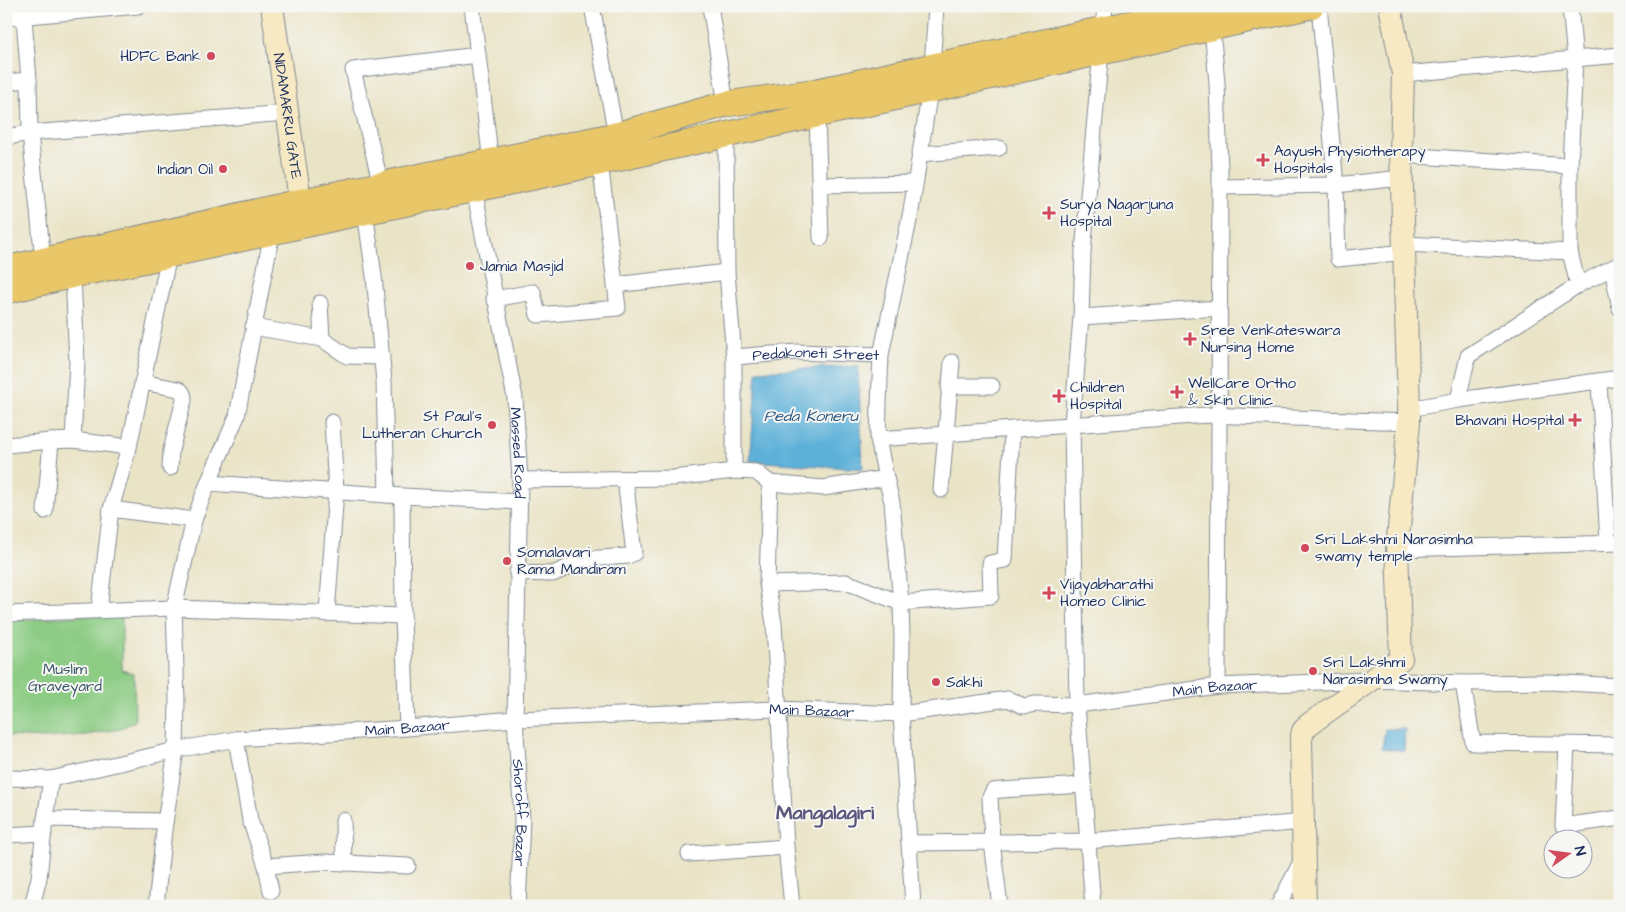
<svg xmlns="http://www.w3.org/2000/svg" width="1626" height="912" viewBox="0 0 1626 912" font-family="'Architects Daughter',sans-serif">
<rect width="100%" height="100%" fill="#f6f6f2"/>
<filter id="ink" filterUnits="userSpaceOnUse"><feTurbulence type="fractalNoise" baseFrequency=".02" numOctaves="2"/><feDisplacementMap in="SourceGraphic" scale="10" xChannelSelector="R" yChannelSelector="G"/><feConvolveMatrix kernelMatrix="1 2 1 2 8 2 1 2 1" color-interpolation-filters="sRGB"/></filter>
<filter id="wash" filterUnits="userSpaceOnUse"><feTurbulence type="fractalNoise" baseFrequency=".0096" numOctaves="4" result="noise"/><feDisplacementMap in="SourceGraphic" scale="20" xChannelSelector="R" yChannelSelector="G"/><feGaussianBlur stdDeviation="1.12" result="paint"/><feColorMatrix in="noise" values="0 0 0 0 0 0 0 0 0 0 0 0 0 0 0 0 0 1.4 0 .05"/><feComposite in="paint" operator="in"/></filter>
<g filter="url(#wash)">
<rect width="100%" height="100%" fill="#eae4c7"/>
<path fill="#8ccc84" stroke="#547e71" d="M122 613V670L134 674 135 721 120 729 86 735 43 738 6 736V621Z"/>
<path fill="#5db1d9" stroke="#3c709c" d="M858 366 863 469 750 461 757 371Z
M1385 729H1405L1404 751 1382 748Z"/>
</g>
<g filter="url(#ink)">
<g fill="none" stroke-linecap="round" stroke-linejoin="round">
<g stroke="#828a92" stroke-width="17">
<g id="street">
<path d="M23 6 29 80 30 133 43 260"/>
<path d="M472 6 491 162"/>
<path d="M592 6 616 135"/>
<path d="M710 6 726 104"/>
<path d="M1319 6 1336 185 1338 259 1405 252"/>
<path d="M1570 6 1575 59 1570 166V252L1578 285"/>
<path d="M6 18 138 6"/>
<path d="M1212 28 1217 83 1220 170 1218 686"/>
<path d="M932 67 936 6"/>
<path d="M1403 74 1620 55"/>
<path d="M6 82 29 80"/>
<path d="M817 115 821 238"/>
<path d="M726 135 727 272 734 357V471"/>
<path d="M6 137 30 133 287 113"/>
<path d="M919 154 999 148"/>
<path d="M1401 155 1570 166"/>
<path d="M381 185 353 70 478 55"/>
<path d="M819 185 915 183"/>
<path d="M1220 187 1336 185 1402 178"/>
<path id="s1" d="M474 189 515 398 520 480 515 719 522 819 518 906"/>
<path d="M365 211 374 276 384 382 387 495"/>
<path d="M1404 244 1570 252"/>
<path d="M1612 269 1620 308"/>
<path d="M615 285 727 272"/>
<path d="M494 299 533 292 538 315 618 308 600 162"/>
<path d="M320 303 322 339"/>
<path d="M1081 317 1220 308"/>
<path d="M253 327 322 339 347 356 382 357"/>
<path id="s2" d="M734 357 797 352 881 355"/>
<path d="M1599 381 1608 543"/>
<path d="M142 382 178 389C183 391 184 395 184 400L171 450 170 468"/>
<path d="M949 386H992"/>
<path d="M1458 400 1620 378"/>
<path d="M1409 409 1458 400 1468 356 1578 285 1620 264"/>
<path d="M878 439 1207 415 1409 422"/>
<path d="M73 440 77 362 73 275"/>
<path d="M6 445 51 441 73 440 129 447"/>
<path d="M520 480 673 478 734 471 756 472 770 483 823 488 886 478"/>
<path d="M208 483 402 496 519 502"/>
<path d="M770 483 767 584 774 623 786 847 792 906"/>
<path d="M941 490 952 362"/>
<path d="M111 509 194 520"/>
<path d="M45 511 51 441"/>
<path d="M1397 549 1620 543"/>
<path d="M517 573 553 574 587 559 628 556 634 553 625 479"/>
<path d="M767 584 846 582 901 603 991 596 990 563 1005 560 1012 429"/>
<path d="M99 610 111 509 129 447 169 255"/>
<path d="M6 614 174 608 403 616 402 496"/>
<path d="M327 614 336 491 332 422"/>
<path d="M403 616 407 728"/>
<path d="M1463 683 1473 743 1620 745"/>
<path d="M236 739 250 820 266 866 271 891"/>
<path d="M1567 745 1563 826 1620 818"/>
<path id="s3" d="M6 778 51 779 176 750 236 739 407 728 515 719 778 709 901 714 1008 699 1023 706 1037 704 1077 705 1218 686 1369 680 1463 683 1548 682 1620 686"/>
<path d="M45 819 165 821"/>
<path d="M343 820 344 863"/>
<path d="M6 835 44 833"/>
<path d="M909 843 1087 841 1303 822"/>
<path d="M689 854 786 847"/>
<path d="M266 866 324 862 408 866"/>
<path d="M32 906 39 878 45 819 51 779"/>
<path d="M156 906 164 830 176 750 177 701 174 608 194 520 208 483 237 416 273 227"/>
<path d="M913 906 901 714 902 639 901 603 892 502 886 478 878 439 879 404 881 355 911 211 930 90"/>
<path d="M1000 906 992 842 990 797 993 791 1001 790 1083 785"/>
<path d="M1093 906 1077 705 1072 424 1081 317 1083 252 1105 6"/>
<path d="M1278 906 1303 858"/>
</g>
</g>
<g stroke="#828a92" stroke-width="24">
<g id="secondary">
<path id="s4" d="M272 6 303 221"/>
<path d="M1305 906 1301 740 1303 731 1308 725 1401 659 1397 549 1409 422V409L1401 155 1403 74 1390 6"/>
</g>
</g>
<g stroke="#828a92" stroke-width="27">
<path id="primary" d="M6 269 299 202 616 135 726 104 818 91 1210 6
M6 291 73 275 151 259 344 216 539 176 1311 6"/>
</g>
<use href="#street" stroke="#fff" stroke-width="15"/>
<use href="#secondary" stroke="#f6e9c3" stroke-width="22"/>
<use href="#primary" stroke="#e9c769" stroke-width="25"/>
</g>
</g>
<g fill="#d1495b" stroke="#f6f6f2" stroke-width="2">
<circle cx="211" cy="56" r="5"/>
<path d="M1260.5 152.5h5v5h5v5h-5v5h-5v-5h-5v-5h5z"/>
<circle cx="223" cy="169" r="5"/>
<path d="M1046.5 205.5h5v5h5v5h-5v5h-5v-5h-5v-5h5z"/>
<circle cx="470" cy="266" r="5"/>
<path d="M1187.5 331.5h5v5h5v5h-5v5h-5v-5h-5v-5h5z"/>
<path d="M1174.5 384.5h5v5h5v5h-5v5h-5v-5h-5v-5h5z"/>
<path d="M1056.5 388.5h5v5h5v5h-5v5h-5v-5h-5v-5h5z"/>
<path d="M1572.5 412.5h5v5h5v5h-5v5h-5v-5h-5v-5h5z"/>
<circle cx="492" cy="425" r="5"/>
<circle cx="1305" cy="548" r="5"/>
<circle cx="507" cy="561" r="5"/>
<path d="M1046.5 585.5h5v5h5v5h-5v5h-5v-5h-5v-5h5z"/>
<circle cx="1313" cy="671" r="5"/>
<circle cx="936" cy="682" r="5"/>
</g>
<g text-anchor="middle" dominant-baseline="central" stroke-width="4" stroke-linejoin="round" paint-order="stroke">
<g font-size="15" fill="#1b2f5e" stroke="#f6f6f2" text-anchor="start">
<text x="201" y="56" text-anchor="end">HDFC Bank</text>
<text x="1274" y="151">Aayush Physiotherapy<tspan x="1274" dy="17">Hospitals</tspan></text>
<text x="213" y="169" text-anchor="end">Indian Oil</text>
<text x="1060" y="204">Surya Nagarjuna<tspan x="1060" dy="17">Hospital</tspan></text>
<text x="480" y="266">Jamia Masjid</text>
<text x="1201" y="330">Sree Venkateswara<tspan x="1201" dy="17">Nursing Home</tspan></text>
<text x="1188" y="383">WellCare Ortho<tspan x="1188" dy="17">&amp; Skin Clinic</tspan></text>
<text x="1070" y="387">Children<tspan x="1070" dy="17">Hospital</tspan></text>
<text x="482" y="416" text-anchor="end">St Paul's<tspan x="482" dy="17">Lutheran Church</tspan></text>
<text x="1564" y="420" text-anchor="end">Bhavani Hospital</text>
<text x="1315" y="539">Sri Lakshmi Narasimha<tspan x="1315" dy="17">swamy temple</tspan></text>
<text x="517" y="552">Somalavari<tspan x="517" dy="17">Rama Mandiram</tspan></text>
<text x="1060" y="584">Vijayabharathi<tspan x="1060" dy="17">Homeo Clinic</tspan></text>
<text x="1323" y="662">Sri Lakshmi<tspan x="1323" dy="17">Narasimha Swamy</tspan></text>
<text x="946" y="682">Sakhi</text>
</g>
<g font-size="15" fill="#1b2f5e" stroke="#f6f6f2">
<text stroke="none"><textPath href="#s4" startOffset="111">NIDAMARRU GATE</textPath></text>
<text stroke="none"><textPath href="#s2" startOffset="82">Pedakoneti Street</textPath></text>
<text stroke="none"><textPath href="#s1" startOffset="268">Massed Road</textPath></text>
<text stroke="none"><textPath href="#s3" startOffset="1218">Main Bazaar</textPath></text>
<text stroke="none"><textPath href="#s3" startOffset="811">Main Bazaar</textPath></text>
<text stroke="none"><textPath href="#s3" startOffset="406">Main Bazaar</textPath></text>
<text stroke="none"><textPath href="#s1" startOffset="628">Shoroff Bazar</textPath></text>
</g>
<g font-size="15" fill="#375668" stroke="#f6f6f2">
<text x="65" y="669">Muslim<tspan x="65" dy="17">Graveyard</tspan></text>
</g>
<g font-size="16" font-style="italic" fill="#2f5683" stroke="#f6f6f2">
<text x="811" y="416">Peda Koneru</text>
</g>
<g font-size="20" font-weight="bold" fill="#59557d" stroke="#f6f6f2">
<text x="825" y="813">Mangalagiri</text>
</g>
</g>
<rect width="1626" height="912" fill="none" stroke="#f6f6f2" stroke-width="25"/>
<g transform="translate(1568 854) rotate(76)"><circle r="24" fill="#f6f6f2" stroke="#9ea6b7"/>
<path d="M0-4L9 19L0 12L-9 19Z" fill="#d1495b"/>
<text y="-8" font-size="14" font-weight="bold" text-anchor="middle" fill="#1b2f5e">N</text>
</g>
</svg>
